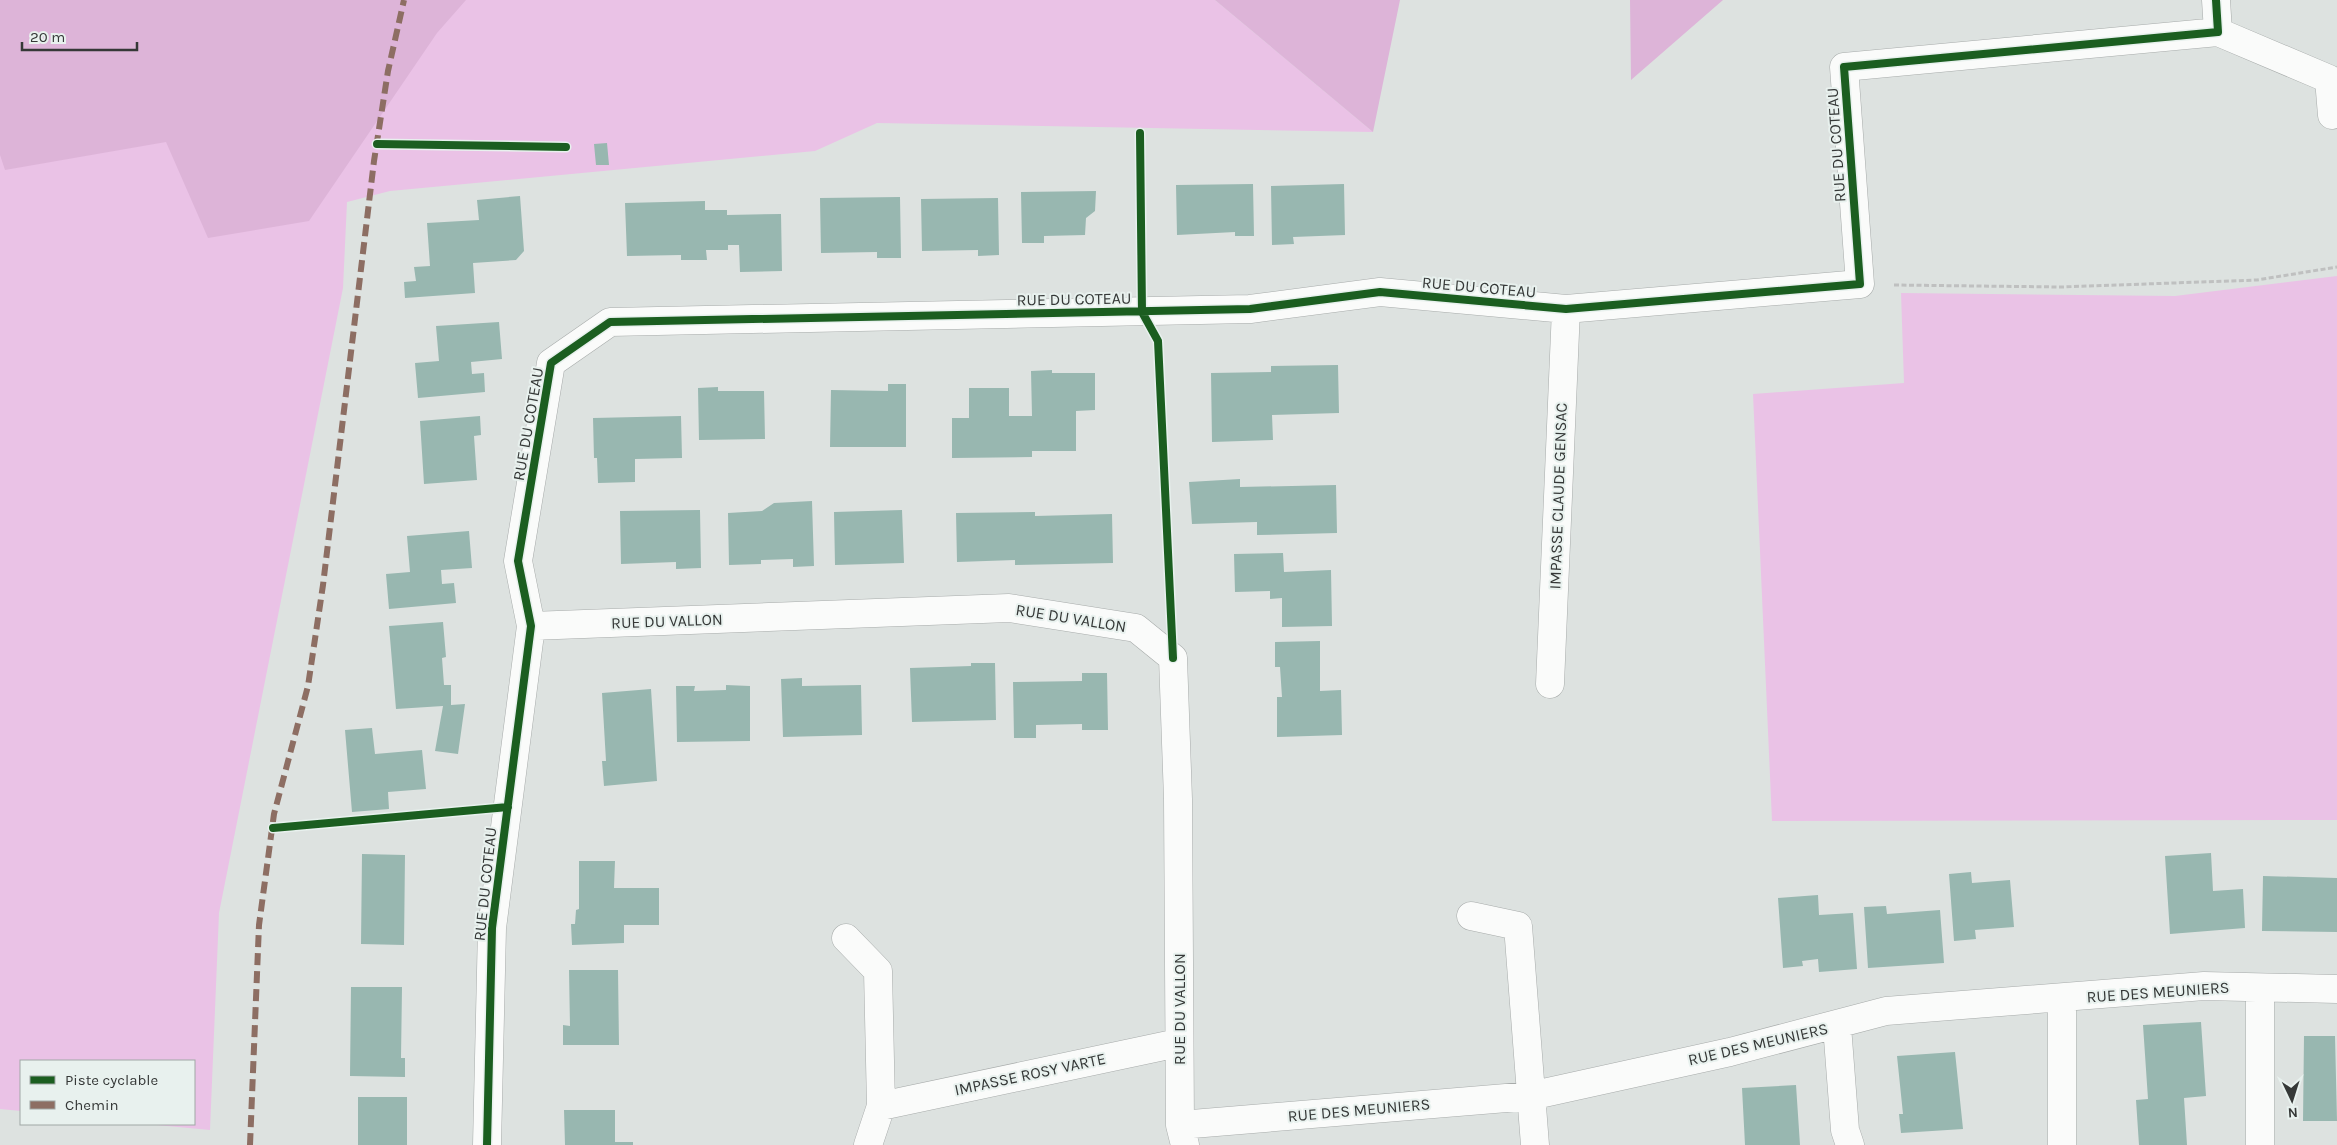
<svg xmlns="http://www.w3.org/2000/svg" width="2337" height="1145" viewBox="0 0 2337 1145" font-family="Karla,sans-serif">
<rect width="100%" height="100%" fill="#dde2e0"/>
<path fill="#eac2e6" d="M0 0H1215L1373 132 877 123 815 151 390 191 347 202 343 288 219 913 210 1130 146 1124H194V1061H21V1111L0 1109Z
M2337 276V820L1772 821 1753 394 1904 383 1901 293 2175 296Z"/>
<path fill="#ddb4d8" d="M0 0H466L437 33 309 221 208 238 166 142 5 170 0 155Z
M1215 0H1400L1373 132Z
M1630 0H1723L1631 80Z"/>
<path fill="#98b7b0" d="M607 143 609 165H596L594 144Z
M1253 184 1254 236H1235V232L1177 235 1176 185Z
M1344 184 1345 235 1293 237 1294 244 1272 245 1271 186Z
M1096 191 1095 211 1086 218 1085 235 1044 236V243H1022L1021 192Z
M520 196 524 251 516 260 473 263 475 293 405 298 404 282 416 281 414 267 430 266 427 223 479 220 477 200Z
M900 197 901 258H877V252L821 253 820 198Z
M998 198 999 255 978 256V250L922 251 921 199Z
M705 201V210H727V215L781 214 782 271 740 272 739 245H728V250H706L707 260H681V255L627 256 625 203Z
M499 322 502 359 471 362 472 374 484 373 485 392 418 398 415 363 439 361 436 326Z
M1338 365 1339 413 1272 415 1273 440 1212 442 1211 373 1271 372V366Z
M1052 370V373H1095V410L1076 411V451H1032V457L952 458V418H969V388H1009V416H1032L1031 371Z
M888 384H906V447H830L831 390 888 391Z
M718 387V391H764L765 439 699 440 698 388Z
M480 416 481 435 474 436 477 480 424 484 420 421Z
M681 416 682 458 635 459V482L598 483 597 458H594L593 418Z
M1240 479V487L1336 485 1337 533 1257 535V522L1192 524 1189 482Z
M812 501 814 566 793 567V559L761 560V564L729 565 728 513 762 511 774 503Z
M700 510 701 568 676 569V562L621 564 620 511Z
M902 510 904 563 835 565 834 512Z
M1035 512V516L1112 514 1113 563 1015 565V560L957 562 956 513Z
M469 531 472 568 441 570 442 584 454 583 456 603 389 609 386 574 410 572 407 536Z
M1283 553 1284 572 1331 570 1332 626 1282 627V598L1270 599V591L1235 592 1234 554Z
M443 622 446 657 442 658 444 685H451V705L465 704 458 754 435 751 443 706 396 709 389 626Z
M1320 641V691L1341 690 1342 735 1277 737V697H1282L1280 667H1275V642Z
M971 663H995L996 720 912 722 910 668 971 666Z
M1082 673H1107L1108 730H1082V724L1036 725V738H1014L1013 682 1082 681Z
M802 678V686L861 685 862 735 783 737 781 679Z
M726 685 750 686V741L677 742 676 686H695L694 691 726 690Z
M651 689 657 781 604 786 602 761H606L602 693Z
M372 728 375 754 422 750 426 789 388 792 389 809 352 812 345 730Z
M2211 853 2213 891 2243 889 2245 928 2170 934 2165 856Z
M362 854 405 855 404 945 361 944Z
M579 861H615L614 888H659V925H624V943L572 945 571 924H575L576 910 579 909Z
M1971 872 1972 883 2010 880 2014 927 1975 930 1976 939 1954 941 1949 874Z
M2263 876 2337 878V932L2262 931Z
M1818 895 1819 915 1853 913 1857 969 1819 972 1818 959 1802 961 1803 966 1783 968 1778 898Z
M1886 906 1887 914 1940 910 1944 963 1868 968 1864 907Z
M569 970H618L619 1045H563V1025L570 1026Z
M351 987H402L401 1058H405V1077L350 1076Z
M2201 1022 2206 1096 2184 1098 2187 1145H2139L2136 1100 2148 1099 2143 1025Z
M2304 1036H2335L2337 1121H2303Z
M1955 1052 1963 1129 1901 1133 1899 1114H1903L1897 1056Z
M1796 1085 1800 1145H1745L1742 1088Z
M358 1097H407V1145H358Z
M564 1110H615V1142H633V1145H565Z"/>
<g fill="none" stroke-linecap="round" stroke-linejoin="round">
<g stroke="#a7abaa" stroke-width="29">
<path id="street" d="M2218 32 2329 79 2332 115
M531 626 1009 608 1136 628 1173 658 1178 799 1180 1125 1185 1145
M1550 684 1566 309
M1471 916 1518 926 1535 1145
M846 938 878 971 881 1106 1178 1043
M2260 988V1144
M2062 998V1145
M1837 1026 1845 1130 1850 1145
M1180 1125 1530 1096 1730 1052 1886 1011 2204 986 2337 989
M487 1145 492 928 531 626 518 561 551 363 610 322 1250 309 1380 292 1566 309 1860 284 1844 67 2218 32 2216 0
M868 1145 881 1106"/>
</g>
<path stroke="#bfc0c0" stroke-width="3" stroke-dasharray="5 2.5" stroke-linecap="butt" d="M1894 285 2061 287 2257 280 2337 267"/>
<use href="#street" stroke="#fafbfa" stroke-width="28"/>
<path stroke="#8d6e63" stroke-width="6" stroke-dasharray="12 6" stroke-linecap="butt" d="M250 1145 259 925 274 814 308 686 323 585 374 161 388 71 404 0"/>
<g stroke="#e8f1ee" stroke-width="11">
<path id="cycleway" d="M1140 133 1142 312 1158 341 1173 658
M377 144 566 147
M273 828 508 807
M487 1145 492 928 531 626 518 561 551 363 610 322 1250 309 1380 292 1566 309 1860 284 1844 67 2218 32 2216 0"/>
</g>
<use href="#cycleway" stroke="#1b5e20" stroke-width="8"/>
</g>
<g text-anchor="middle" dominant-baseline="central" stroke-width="4" stroke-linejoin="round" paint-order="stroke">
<g font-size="16" fill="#353837" stroke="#e8f1ee">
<text transform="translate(1836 145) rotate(-94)">RUE DU COTEAU</text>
<text transform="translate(1479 287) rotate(5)">RUE DU COTEAU</text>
<text transform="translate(1074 299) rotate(-1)">RUE DU COTEAU</text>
<text transform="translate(528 424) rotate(-80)">RUE DU COTEAU</text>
<text transform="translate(1558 496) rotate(-88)">IMPASSE CLAUDE GENSAC</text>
<text transform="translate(1071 618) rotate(9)">RUE DU VALLON</text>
<text transform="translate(667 621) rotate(-2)">RUE DU VALLON</text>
<text transform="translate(485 884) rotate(-84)">RUE DU COTEAU</text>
<text transform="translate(2158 992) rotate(-4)">RUE DES MEUNIERS</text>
<text transform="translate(1179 1009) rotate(-90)">RUE DU VALLON</text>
<text transform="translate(1758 1044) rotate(-13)">RUE DES MEUNIERS</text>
<text transform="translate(1030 1074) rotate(-12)">IMPASSE ROSY VARTE</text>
<text transform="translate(1359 1110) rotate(-5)">RUE DES MEUNIERS</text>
</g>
</g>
<rect x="20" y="1060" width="175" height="65" fill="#e8f1ee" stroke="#a0a7a5"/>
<rect x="30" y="1076" width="25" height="8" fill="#1b5e20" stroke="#a0a7a5"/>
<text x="65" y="1085" font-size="15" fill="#353837">Piste cyclable</text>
<rect x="30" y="1101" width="25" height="8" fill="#8d6e63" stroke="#a0a7a5"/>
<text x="65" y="1110" font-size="15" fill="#353837">Chemin</text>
<g transform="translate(2292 1100) rotate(176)" stroke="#e8f1ee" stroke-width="4" paint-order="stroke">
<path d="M0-4L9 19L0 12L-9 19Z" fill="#353837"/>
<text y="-8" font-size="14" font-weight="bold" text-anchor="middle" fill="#353837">N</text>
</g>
<path d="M22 42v8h115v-8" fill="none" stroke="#353837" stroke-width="2.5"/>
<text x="30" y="42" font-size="15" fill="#353837" stroke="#e8f1ee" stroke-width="4" paint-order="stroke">20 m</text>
</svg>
